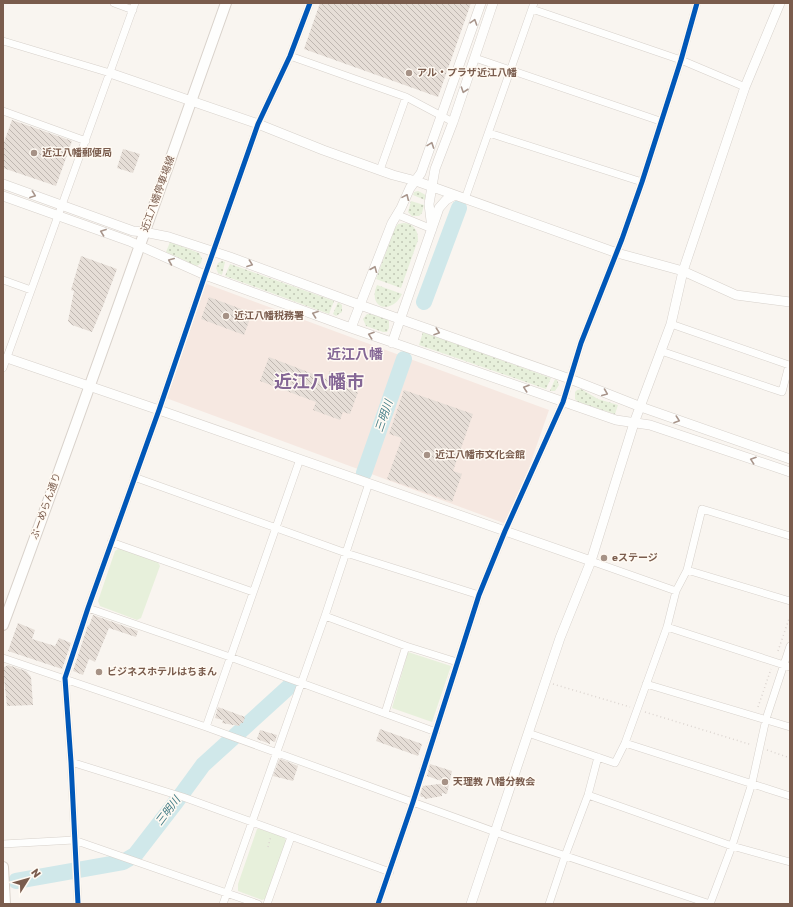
<svg xmlns="http://www.w3.org/2000/svg" width="793" height="907" viewBox="0 0 793 907" font-family="Rubik,'Noto Sans JP',sans-serif">
<defs>
<pattern id="grass-dots" width="8" height="8" patternUnits="userSpaceOnUse"><rect width="8" height="8" fill="#e7f0db"/><path d="M2 2h.1M6 6h.1" fill="none" stroke="#c0c6b4" stroke-width="1.8" stroke-linecap="round"/></pattern>
<pattern id="building-back-hatch" width="6" height="6" patternUnits="userSpaceOnUse"><rect width="6" height="6" fill="#e6ded7"/><path d="M-1 5l2 2M0 0l6 6M5-1l2 2" fill="none" stroke="#bfb7b1"/></pattern>
</defs>
<rect width="100%" height="100%" fill="#f9f5f0"/>
<path fill="#f6e8e1" d="M204 283 549 410 509 525 166 398Z"/>
<path fill="url(#grass-dots)" d="M418 191 424 194 426 196 425 200 413 195 414 192Z
M411 201 424 205 422 213 419 216H412L408 212Z
M404 223C414 224 418 230 418 240L401 288 376 279 395 228 398 224Z
M170 242 199 253 202 259 201 263 197 266 191 264 186 261 166 252Z
M222 261 225 262 222 275 218 273 216 268 218 263Z
M230 264 334 301 329 314 225 276Z
M377 285 402 294C392 315 367 309 377 285Z
M338 302 342 305V312L336 316 333 314Z
M367 314C374 314 384 317 389 321V328L387 332H383L366 326 363 319Z
M423 332 551 378 546 389 419 345Z
M555 379 557 380 559 385 555 391H550Z
M581 389 598 399 618 405 615 414 578 402 575 399V392L577 390Z"/>
<path fill="#e7f0db" d="M120 548 158 562 160 566 141 618 137 620 100 606 98 601 115 551Z
M408 652 451 666 432 722 392 708Z
M257 829H260L284 837 287 842 267 898 262 900 238 891V884Z"/>
<g fill="none" stroke-linecap="round" stroke-linejoin="round">
<path stroke="#d0e8ea" stroke-width="16" d="M424 302 459 208
M364 473 404 359
M16 881 123 862 135 855 176 802 203 765 291 685"/>
</g>
<path fill="url(#building-back-hatch)" d="M320 3H471L438 97 304 49Z
M12 120 72 141 56 186 3 168V145Z
M123 149 140 154 133 173 117 168Z
M81 256 117 269 103 306 92 332 72 325 68 321 74 291 71 290Z
M209 297 252 313 244 335 201 319Z
M269 357 326 379 330 371 354 380 351 390 358 392 350 414 343 412 340 420 313 410 316 402 260 381Z
M404 390 473 414 453 471 462 474 452 502 387 479 402 438 389 434Z
M93 615 138 631 136 637 109 628 95 662 89 659 83 675 73 671 88 625 89 626Z
M18 623 35 630 32 639 55 646 59 638 71 643 62 669 8 651Z
M8 665 26 671 31 677 33 705 7 706 3 668Z
M218 707 245 717 243 723H241L239 726 222 723 223 720 215 718Z
M380 729 422 744 418 756 376 741Z
M260 730 277 735 275 742 270 740V744L257 739Z
M281 759 298 766 293 781 273 776 279 760Z
M430 764 452 771 447 794 442 793V796L425 799 424 797H421L420 795 423 786 447 783 427 776Z"/>
<g fill="none" stroke-linecap="round" stroke-linejoin="round">
<g stroke="#d7d1cb" stroke-width="8">
<path id="minor" d="M114 3 133 10
M532 9 681 60 745 87
M3 41 110 73
M290 56 406 97 453 122
M475 58 660 121
M3 111 86 141
M489 133 642 182
M380 170 406 97
M465 199 534 3
M398 215 432 229
M3 280 31 290
M661 351 782 392 789 365 671 324
M3 368 135 3
M134 477 346 553 479 595
M111 542 253 592
M591 561 676 591
M687 570 790 601
M88 608 230 657 436 732
M325 616 406 646 457 662
M667 627 790 667
M3 658 206 727 509 837 710 904
M646 684 790 727
M385 713 406 646
M206 727 300 459
M528 733 615 763 625 743 667 627 676 591 687 570 702 509 790 536
M625 743 790 796
M71 762 183 797 390 872
M588 795 732 846 790 862
M3 844 74 840 258 904
M78 904 71 762 65 678 88 608 159 410 205 275 258 124 290 56 310 3
M223 904 325 616 369 483
M267 904 291 837
M378 904 413 802 479 595 505 531 563 402 581 343 622 239 642 182 681 60 697 3
M549 904 565 856 588 795 598 757
M710 904 732 846 752 783 766 719 790 646"/>
</g>
<g stroke="#d7d1cb" stroke-width="10">
<path id="tertiary" d="M110 73 258 124 323 150 393 175 416 181 617 253 683 271 736 295 790 302
M3 184 133 231 144 232 169 237 230 257 360 305 570 379 641 407 790 459
M3 196 129 241 205 275 351 328 616 420 650 425 790 472
M432 229 429 204 435 169 453 122 493 3
M351 328 392 223 401 208 410 188 421 173 481 3
M392 343 439 208 446 200 455 195
M7 358 159 410 591 561
M471 904 560 638 591 561 634 423 671 324 683 271 745 87 780 3"/>
</g>
<g stroke="#d9d2cb" stroke-width="12">
<path id="secondary" d="M3 625C79 419 152 211 226 3
M3 867 5 904"/>
</g>
<path stroke="#dcd5d0" stroke-width="1.5" stroke-dasharray="1 3" stroke-linecap="butt" d="M778 651 790 616
M553 684 630 707
M758 707 771 669
M645 712 752 745
M767 750 790 758
M268 847 271 836"/>
<use href="#minor" stroke="#fefefd" stroke-width="7"/>
<use href="#tertiary" stroke="#fefefd" stroke-width="9"/>
<use href="#secondary" stroke="#fefefd" stroke-width="10"/>
<g stroke="#fffaf3" stroke-width="8">
<path id="cycleway" d="M78 904 71 762 65 678 88 608 159 410 205 275 258 124 290 56 310 3
M378 904 413 802 479 595 505 531 563 402 581 343 622 239 642 182 681 60 697 3"/>
</g>
<use href="#cycleway" stroke="#0057b8" stroke-width="5"/>
</g>
<defs><path id="oneway-chevron" d="M-2-3.5L2.5 0L-2 3.5" fill="none" stroke-width="1.6" stroke-linecap="round" stroke-linejoin="round"/></defs>
<g stroke="#a8958b">
<use href="#oneway-chevron" transform="translate(474 22) rotate(-72)"/>
<use href="#oneway-chevron" transform="translate(464 90) rotate(109)"/>
<use href="#oneway-chevron" transform="translate(431 145) rotate(-70)"/>
<use href="#oneway-chevron" transform="translate(33 195) rotate(20)"/>
<use href="#oneway-chevron" transform="translate(406 197) rotate(-66)"/>
<use href="#oneway-chevron" transform="translate(103 232) rotate(-160)"/>
<use href="#oneway-chevron" transform="translate(171 261) rotate(-157)"/>
<use href="#oneway-chevron" transform="translate(250 264) rotate(20)"/>
<use href="#oneway-chevron" transform="translate(374 269) rotate(-67)"/>
<use href="#oneway-chevron" transform="translate(315 314) rotate(-160)"/>
<use href="#oneway-chevron" transform="translate(437 332) rotate(19)"/>
<use href="#oneway-chevron" transform="translate(371 335) rotate(-161)"/>
<use href="#oneway-chevron" transform="translate(526 388) rotate(-161)"/>
<use href="#oneway-chevron" transform="translate(605 393) rotate(22)"/>
<use href="#oneway-chevron" transform="translate(677 420) rotate(19)"/>
<use href="#oneway-chevron" transform="translate(753 460) rotate(-161)"/>
</g>
<g fill="#a69286" stroke="#fffaf3" stroke-width="1.5">
<circle cx="409" cy="73" r="4"/>
<circle cx="34" cy="153" r="4"/>
<circle cx="226" cy="316" r="4"/>
<circle cx="427" cy="455" r="4"/>
<circle cx="604" cy="558" r="4"/>
<circle cx="99" cy="672" r="4"/>
<circle cx="445" cy="782" r="4"/>
</g>
<g text-anchor="middle" dominant-baseline="central" stroke-width="3" stroke-linejoin="round" paint-order="stroke">
<g font-size="10" font-weight="bold" fill="#7a5c4d" stroke="#fffaf3" text-anchor="start">
<text x="417" y="73">アル・プラザ近江八幡</text>
<text x="42" y="153">近江八幡郵便局</text>
<text x="234" y="316">近江八幡税務署</text>
<text x="435" y="455">近江八幡市文化会館</text>
<text x="612" y="558">eステージ</text>
<text x="107" y="672">ビジネスホテルはちまん</text>
<text x="453" y="782">天理教 八幡分教会</text>
</g>
<g font-size="10" fill="#7a5c4d" stroke="#fffaf3">
<text transform="translate(158 194) rotate(-70)">近江八幡停車場線</text>
<text transform="translate(46 506) rotate(-70)">ぶーめらん通り</text>
</g>
<g font-size="11" font-style="italic" fill="#437c86" stroke="#fffaf3">
<text transform="translate(384 416) rotate(-71)">三明川</text>
<text transform="translate(168 811) rotate(-53)">三明川</text>
</g>
<g font-size="14" font-weight="bold" fill="#846695" stroke="#fffaf3">
<text x="355" y="354">近江八幡</text>
</g>
<g font-size="18" font-weight="bold" fill="#846695" stroke="#fffaf3">
<text x="319" y="382">近江八幡市</text>
</g>
</g>
<rect width="793" height="907" fill="none" stroke="#7a5c4d" stroke-width="8"/>
<g transform="translate(28 879) rotate(53)" stroke="#fffaf3" stroke-width="3" paint-order="stroke">
<path d="M0-3L7 15L0 10L-7 15Z" fill="#7a5c4d"/>
<text y="-6" font-size="11" font-weight="bold" text-anchor="middle" fill="#7a5c4d">N</text>
</g>
</svg>
